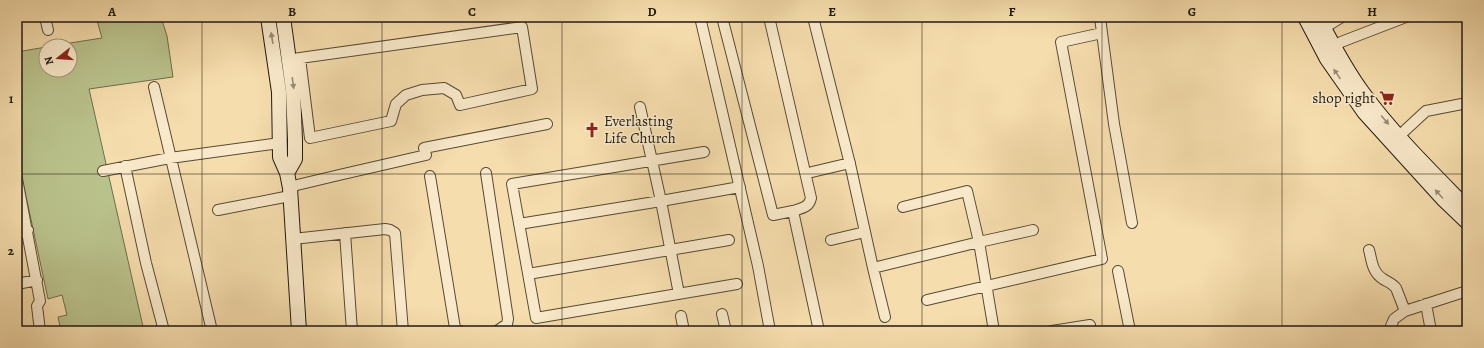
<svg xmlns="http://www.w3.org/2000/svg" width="1484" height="348" viewBox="0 0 1484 348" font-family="Alegreya,serif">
<rect width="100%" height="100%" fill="#f6ddad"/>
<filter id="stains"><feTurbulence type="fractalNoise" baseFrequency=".005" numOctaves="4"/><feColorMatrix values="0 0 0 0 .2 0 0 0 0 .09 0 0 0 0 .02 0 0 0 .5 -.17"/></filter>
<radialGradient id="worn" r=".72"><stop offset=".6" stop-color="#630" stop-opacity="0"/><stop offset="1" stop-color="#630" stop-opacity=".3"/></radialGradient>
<path fill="#bac28c" stroke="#6d6e4e" d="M96 17H161L167 36 173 77 89 89 144 331H61L58 317 67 315 62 295 48 299 17 154V52L46 47V70H70V46H51L102 38Z"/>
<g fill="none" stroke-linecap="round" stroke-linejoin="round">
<g stroke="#564a36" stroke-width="12">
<path id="street" d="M45 17 48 30
M700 17 758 266 770 331
M722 17 773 215 793 211 819 331
M769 17 811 198C809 208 801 208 793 211
M813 17 850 164 873 268 979 242 994 331
M1100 17 1102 33
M1324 28 1342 17
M1333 48 1341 42 1406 17
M289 60 300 58 522 27 532 89 460 105 456 95 444 88 422 90 406 95 396 104 391 121 310 138 300 58
M154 87 212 331
M1395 143 1399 136 1426 111 1467 103
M704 152 512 184 536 318 737 284
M125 166 146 263 164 331
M103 171 170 158 280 143
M812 172 850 163
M486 173 508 319 507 324 497 331
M430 176 455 328 460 331
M17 179 40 301 37 306 40 331
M290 188 297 185 339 175 426 155 424 148 547 124
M903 207 967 191 979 242 1033 230
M218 210 290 196
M519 224 661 201 640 107
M17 233 28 230
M345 233 352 331
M293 239 385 229 390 230 395 233 403 331
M831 240 865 232
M1369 250C1372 261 1372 272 1383 279 1388 282 1393 284 1396 288L1405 311
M873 268 885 317
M1118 271 1130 331
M528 274 729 240
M17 284 37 280
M679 294 661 201 740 187
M927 300 1102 259 1061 42 1102 33 1114 124 1132 223
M1426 304 1431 331
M722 314 726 331
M681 316 684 331
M1052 331 1090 325
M1389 331 1394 319 1405 311 1467 291"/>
</g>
<g stroke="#20190f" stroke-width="16">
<path id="secondary" d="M268 17 279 92 280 157 287 173 290 188 299 331
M283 17 293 90 295 140V159L287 173
M1305 17 1327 59 1364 112 1444 200 1467 222
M1318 17C1332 43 1345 69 1363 93 1393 134 1431 171 1467 208"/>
</g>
<use href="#street" stroke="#f9e9ca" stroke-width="10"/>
<use href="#secondary" stroke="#f9e9ca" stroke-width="14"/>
</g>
<defs><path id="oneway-solid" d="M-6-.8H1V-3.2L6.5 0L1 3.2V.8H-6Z"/></defs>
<g fill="#978b76">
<use href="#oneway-solid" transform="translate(272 38) rotate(-99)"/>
<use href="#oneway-solid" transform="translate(1337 74) rotate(-124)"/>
<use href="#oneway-solid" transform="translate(293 83) rotate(82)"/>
<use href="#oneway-solid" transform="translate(1385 120) rotate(50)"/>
<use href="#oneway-solid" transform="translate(1439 194) rotate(-132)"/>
</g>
<path fill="none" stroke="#20190f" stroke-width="1" stroke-opacity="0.55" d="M202 17V331M382 17V331M562 17V331M742 17V331M922 17V331M1102 17V331M1282 17V331M17 174H1467"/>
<defs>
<g id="supermarket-bare" transform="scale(1.2)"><path d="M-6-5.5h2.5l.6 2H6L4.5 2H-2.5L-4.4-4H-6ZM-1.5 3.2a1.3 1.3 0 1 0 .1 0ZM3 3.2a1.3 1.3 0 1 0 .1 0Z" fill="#8f2418" stroke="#f9e9ca" stroke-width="2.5" paint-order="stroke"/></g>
<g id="church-bare" transform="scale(1.2)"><path d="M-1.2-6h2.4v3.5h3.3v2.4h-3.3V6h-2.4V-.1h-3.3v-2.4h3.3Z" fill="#8f2418" stroke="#f9e9ca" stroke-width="2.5" paint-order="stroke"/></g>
</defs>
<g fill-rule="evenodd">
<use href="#supermarket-bare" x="1387" y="98"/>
<use href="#church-bare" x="592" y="130"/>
</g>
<g text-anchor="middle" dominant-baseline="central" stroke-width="3" stroke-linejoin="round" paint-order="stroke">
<g font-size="15" fill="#20190f" stroke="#f9e9ca" text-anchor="end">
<text x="1375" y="98">shop right</text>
<text x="604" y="121" text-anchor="start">Everlasting<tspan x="604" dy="17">Life Church</tspan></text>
</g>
</g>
<rect width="1484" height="348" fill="none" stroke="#f6ddad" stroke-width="44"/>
<g transform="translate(58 58) rotate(253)"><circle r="19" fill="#f9e9ca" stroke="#a2967f"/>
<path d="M0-3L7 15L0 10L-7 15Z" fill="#8f2418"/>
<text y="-6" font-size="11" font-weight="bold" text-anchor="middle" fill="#20190f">N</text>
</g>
<rect x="22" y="22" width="1440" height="304" fill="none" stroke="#20190f" stroke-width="1.5"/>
<g font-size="13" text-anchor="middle" font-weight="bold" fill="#20190f">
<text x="112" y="16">A</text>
<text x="292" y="16">B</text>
<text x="472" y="16">C</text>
<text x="652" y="16">D</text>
<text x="832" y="16">E</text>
<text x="1012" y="16">F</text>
<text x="1192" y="16">G</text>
<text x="1372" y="16">H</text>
<text x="11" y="103">1</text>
<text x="11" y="255">2</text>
</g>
<rect width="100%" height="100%" filter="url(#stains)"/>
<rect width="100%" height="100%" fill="url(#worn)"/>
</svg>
